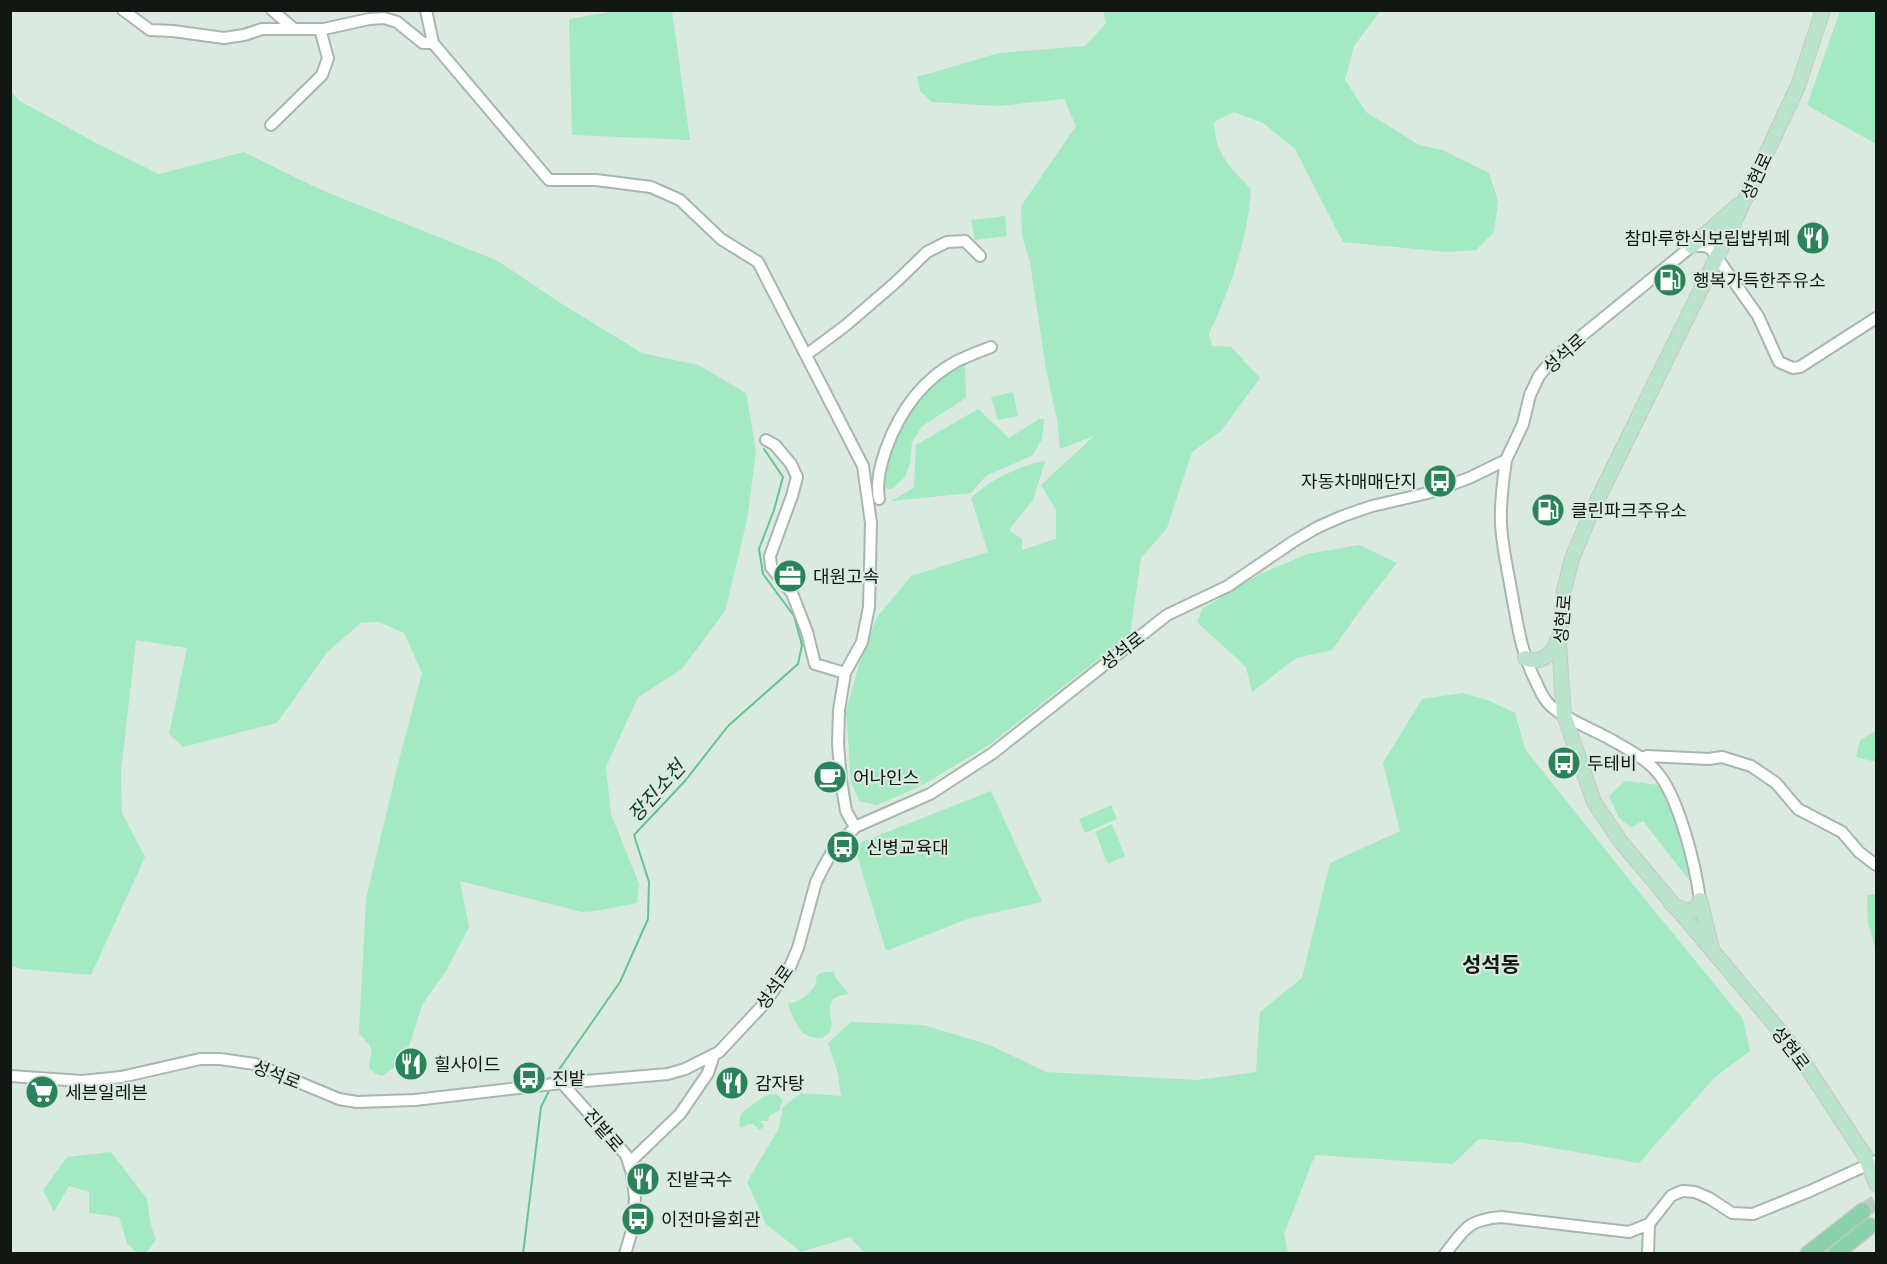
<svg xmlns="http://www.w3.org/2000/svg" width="1887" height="1264" viewBox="0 0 1887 1264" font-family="'Noto Serif','Noto Sans KR',serif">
<rect width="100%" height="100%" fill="#daeae0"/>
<path fill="#a3e9c1" d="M622 10 672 11 690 140 572 135 569 19Z
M1103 11H1380L1354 46 1345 80 1366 112 1419 145 1442 150 1489 173 1498 201 1494 232 1476 250 1447 252 1343 242 1295 149 1263 123 1234 112 1214 122C1215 154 1230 167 1251 189 1248 239 1230 289 1209 334L1212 346 1231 347 1260 378 1221 431 1192 452 1167 528 1141 558 1130 634 989 745 921 786 877 805 859 801 851 782 846 711 860 661 877 617 911 576 988 552 971 498C991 479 1018 466 1045 461L1033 500 1009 530 1022 539V550L1056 539V510L1041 485 1094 436 1060 449 1057 419 1046 370 1030 262 1022 236 1021 206 1076 126 1064 99 998 106 932 102 920 91 917 77 999 53 1085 46 1106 23Z
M1840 11H1876V144L1807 105Z
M10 91 20 101 98 144 159 174 244 152 319 189 498 261 562 304 642 353 698 365 746 393 756 451 747 520 725 611 682 669 638 697 606 767 611 814 639 884 637 903 596 911 582 912 460 881 469 927 446 971 422 1005 405 1060 382 1076C360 1069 373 1062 371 1049 369 1042 363 1040 359 1033L366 899 398 764 422 673 404 633 379 622 361 623 328 651 277 723 183 747 169 734 187 648 136 640 121 772 122 813 145 857 91 975 22 969 11 966Z
M1005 216 1007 236 975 240 971 220Z
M965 364 966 398 922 426 912 442 910 464 904 478 892 489 877 488 890 440 914 403 936 382Z
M1013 392 1018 416 998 420 991 397Z
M978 409 1009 438 1039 419H1044L1042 439 1033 455 986 476 971 493 891 501 914 488 916 445Z
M1359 545 1397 563 1364 605 1332 650 1296 658 1252 692 1246 667 1197 622 1202 609 1260 574 1307 554Z
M1463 693 1490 701 1515 713 1525 749 1639 892 1743 1019 1750 1051 1715 1077 1639 1163 1524 1143 1479 1139 1453 1164 1315 1155 1284 1234 1288 1253 1030 1254 1027 1252 1014 1254H866L850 1237 801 1252 766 1224 747 1182 779 1128 783 1107 801 1093 841 1096 837 1070 828 1043 851 1022 923 1025 990 1045 1046 1072 1197 1080 1256 1072 1260 1012 1302 978 1330 863 1400 831 1383 763 1422 699Z
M1876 731V762L1856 757 1860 740Z
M1625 781 1659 785C1674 818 1686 844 1689 880L1643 821 1631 827 1619 818 1609 796Z
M991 791 1042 902 970 918 886 951 854 845Z
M1111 805 1117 819 1085 833 1079 819Z
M1112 824 1125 856 1108 864 1095 832Z
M1876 894V951L1868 924 1867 895Z
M834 972C835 982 845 985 848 994L839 996 833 999C831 1003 829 1009 830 1013 831 1020 833 1024 830 1031 825 1042 808 1038 801 1031 795 1024 792 1013 788 1005L789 1003C800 1003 812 992 816 983 817 978 815 976 819 974 823 972 830 972 834 972Z
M774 1094 778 1095 783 1101 780 1105V1110L769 1116 768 1121H760L763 1123 764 1127 759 1130 753 1124H748L741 1128 740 1127C738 1115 741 1112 751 1106 759 1100 763 1095 774 1094Z
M111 1152 147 1199 151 1225 156 1240 146 1253H136L127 1243 119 1217 89 1213V1192L69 1186 54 1212 43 1190 67 1157Z"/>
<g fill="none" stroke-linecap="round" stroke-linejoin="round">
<path stroke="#60c591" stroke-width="2" d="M554 1079 558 1071 620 982 648 919 649 882 634 835 685 781 728 726 798 664 802 645 794 616 763 574 759 549 774 510 783 477 764 449
M523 1254 541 1107 551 1087"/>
<path stroke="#bccac1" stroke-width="15" stroke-dasharray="15 8" stroke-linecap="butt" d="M1863 1211 1876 1202"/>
<g stroke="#a8b7ad" stroke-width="14">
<path id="minor" d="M123 10 150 30 173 31 224 38 244 35 262 29H324L369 19 384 18 397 22 423 43H433
M272 10 293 28
M426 10 433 43 549 180H596L651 187 680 200 721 239 758 262 863 466 871 523 869 607 862 642 845 673 839 710 838 744 841 780 846 811 855 827
M271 125 322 75 328 58 320 29
M806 355 845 326 895 283 927 252 947 242 965 241 980 256
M766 440 775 445 791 464 797 477 792 496 770 556 771 567 792 593 807 632 815 664 845 673
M1506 460C1503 481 1500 501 1501 523 1502 547 1508 571 1512 595 1518 627 1521 652 1536 682 1540 690 1543 699 1550 705 1565 720 1598 731 1617 743 1631 751 1647 760 1657 772 1679 797 1696 868 1700 900
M879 499C876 482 880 466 886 449 899 413 922 380 957 361 968 356 980 351 991 347
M1641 758 1647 756 1709 759 1722 757 1751 766 1776 783 1798 809 1842 832 1859 852 1876 865
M10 1076 82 1081 121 1077 200 1059H220L255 1064 339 1099 357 1102 415 1100 562 1083 668 1074 685 1069 719 1052 763 1005 789 969 798 948 816 882 824 866 832 852 855 827 930 794 993 753 1167 615 1228 586 1294 541 1318 527 1343 516 1372 506 1428 493 1469 478 1506 460 1523 424 1530 395 1539 376 1552 360 1692 246H1705L1711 249 1758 316 1779 362 1793 368 1800 367 1876 318
M562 1083 626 1155 632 1173 635 1198 633 1227 625 1254
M629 1163 680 1114 708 1073 714 1055
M1445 1254C1465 1229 1467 1220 1501 1217L1629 1232 1649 1224 1671 1196 1677 1193 1683 1191 1695 1192 1709 1198 1732 1213 1753 1214 1810 1191 1876 1161
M1648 1254 1649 1224"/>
</g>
<g stroke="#c6c7c7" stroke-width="16">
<path id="major" d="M1823 10 1798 86 1738 214 1590 515 1572 559 1564 590 1559 645 1564 715 1594 802 1621 842 1795 1049 1865 1156 1876 1184
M1692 246 1738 205
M1525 658C1541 665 1553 654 1558 639
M1671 904C1680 908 1687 912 1696 909L1700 900 1712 949"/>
</g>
<g stroke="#c6c7c7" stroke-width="18">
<path id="highway" d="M1808 1254 1863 1211
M1835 1254 1870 1226"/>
</g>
<use href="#minor" stroke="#fff" stroke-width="10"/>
<use href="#major" stroke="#b9e3cb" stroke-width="14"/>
<use href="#highway" stroke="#8ad1a9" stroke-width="15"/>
</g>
<defs>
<g id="restaurant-disc" transform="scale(1.725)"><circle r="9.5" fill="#298459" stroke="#daeae0"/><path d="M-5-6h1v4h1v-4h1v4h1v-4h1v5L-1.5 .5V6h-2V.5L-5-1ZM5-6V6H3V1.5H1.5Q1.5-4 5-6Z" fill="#fff"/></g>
<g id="fuel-disc" transform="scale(1.725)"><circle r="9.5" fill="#298459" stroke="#daeae0"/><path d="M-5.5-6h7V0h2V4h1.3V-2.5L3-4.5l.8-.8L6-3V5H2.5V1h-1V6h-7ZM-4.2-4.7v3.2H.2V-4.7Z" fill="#fff"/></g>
<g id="bus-disc" transform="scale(1.725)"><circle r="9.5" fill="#298459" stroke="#daeae0"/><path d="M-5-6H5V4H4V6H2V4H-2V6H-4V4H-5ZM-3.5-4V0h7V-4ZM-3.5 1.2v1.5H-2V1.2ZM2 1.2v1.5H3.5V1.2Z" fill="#fff"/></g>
<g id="office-disc" transform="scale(1.725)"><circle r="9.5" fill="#298459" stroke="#daeae0"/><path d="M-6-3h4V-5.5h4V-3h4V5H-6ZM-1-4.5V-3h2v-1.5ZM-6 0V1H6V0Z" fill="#fff"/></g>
<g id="cafe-disc" transform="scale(1.725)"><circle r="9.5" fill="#298459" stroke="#daeae0"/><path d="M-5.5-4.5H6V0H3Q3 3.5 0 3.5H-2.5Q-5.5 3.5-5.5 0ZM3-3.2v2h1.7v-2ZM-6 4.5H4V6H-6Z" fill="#fff"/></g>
<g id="supermarket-disc" transform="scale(1.725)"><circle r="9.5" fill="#298459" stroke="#daeae0"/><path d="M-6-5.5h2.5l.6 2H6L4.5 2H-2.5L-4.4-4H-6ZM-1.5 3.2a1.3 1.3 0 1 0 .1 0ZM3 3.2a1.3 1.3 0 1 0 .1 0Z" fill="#fff"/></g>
</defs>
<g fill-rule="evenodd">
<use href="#restaurant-disc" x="1813" y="238"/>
<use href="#fuel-disc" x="1670" y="280"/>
<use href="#bus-disc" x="1440" y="481"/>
<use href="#fuel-disc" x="1548" y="510"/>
<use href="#office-disc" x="790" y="576"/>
<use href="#bus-disc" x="1564" y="763"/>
<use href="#cafe-disc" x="830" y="777"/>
<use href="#bus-disc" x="843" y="847"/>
<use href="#restaurant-disc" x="411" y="1064"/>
<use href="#bus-disc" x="529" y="1078"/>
<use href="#restaurant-disc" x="732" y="1083"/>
<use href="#supermarket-disc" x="42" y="1092"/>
<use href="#restaurant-disc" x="643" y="1179"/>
<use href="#bus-disc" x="638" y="1219"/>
</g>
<g text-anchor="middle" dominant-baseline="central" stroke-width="4.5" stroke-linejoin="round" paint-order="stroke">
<g font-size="18" fill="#121714" stroke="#daeae0">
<text transform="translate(1756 176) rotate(-65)">성현로</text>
<text transform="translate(1564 353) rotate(-42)">성석로</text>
<text transform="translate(1562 619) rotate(-85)">성현로</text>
<text transform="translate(1122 650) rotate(-38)">성석로</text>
<text transform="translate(774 987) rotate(-55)">성석로</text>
<text transform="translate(1791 1048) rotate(53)">성현로</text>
<text transform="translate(277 1074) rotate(21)">성석로</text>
<text transform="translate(604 1130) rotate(49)">진밭로</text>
</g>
<g font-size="18" fill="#121714" stroke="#daeae0" text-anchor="start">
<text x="1790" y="238" text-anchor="end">참마루한식보립밥뷔페</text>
<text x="1693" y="280">행복가득한주유소</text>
<text x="1417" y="481" text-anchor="end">자동차매매단지</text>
<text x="1571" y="510">클린파크주유소</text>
<text x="813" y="576">대원고속</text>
<text x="1587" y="763">두테비</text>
<text x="853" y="777">어나인스</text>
<text x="866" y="847">신병교육대</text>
<text x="434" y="1064">힐사이드</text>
<text x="552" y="1078">진밭</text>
<text x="755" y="1083">감자탕</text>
<text x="65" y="1092">세븐일레븐</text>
<text x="666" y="1179">진밭국수</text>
<text x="661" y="1219">이전마을회관</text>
</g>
<g font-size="20" font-style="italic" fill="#0e3a25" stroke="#daeae0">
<text transform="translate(656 791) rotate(-48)">장진소천</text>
</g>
<g font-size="21" font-weight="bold" fill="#121714" stroke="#daeae0">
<text x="1491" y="964">성석동</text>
</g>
</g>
<rect width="1887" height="1264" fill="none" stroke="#121714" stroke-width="24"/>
</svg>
